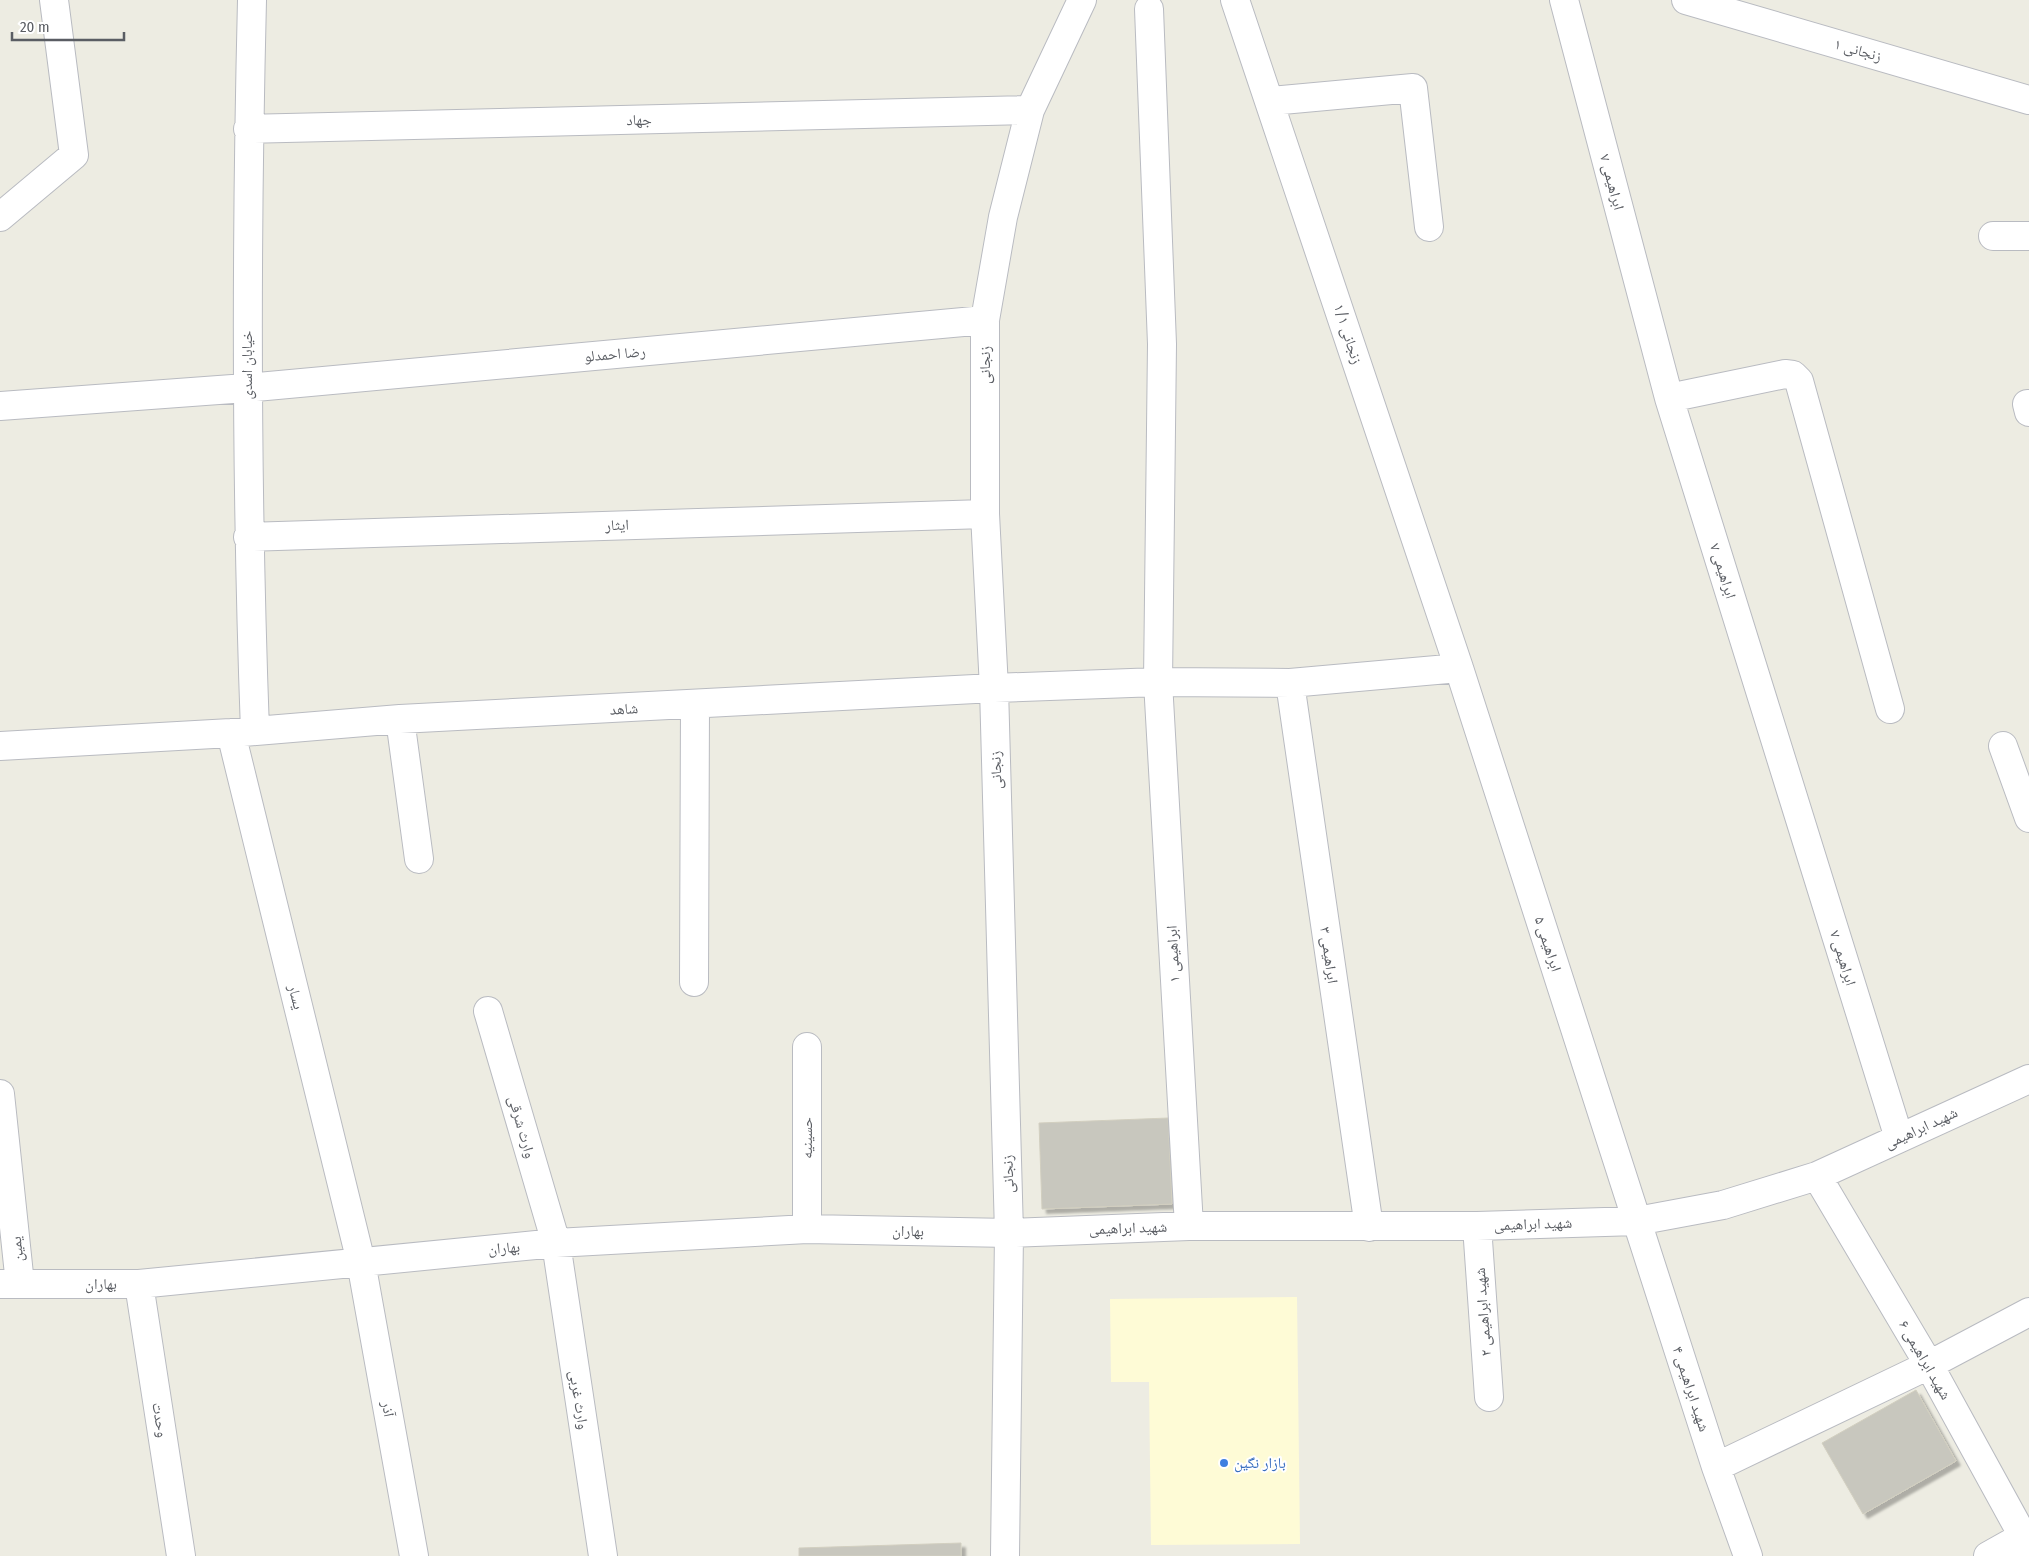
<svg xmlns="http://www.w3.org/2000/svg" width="2029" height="1556" viewBox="0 0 2029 1556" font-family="'Fira Sans Condensed','Noto Naskh Arabic',sans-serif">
<defs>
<filter id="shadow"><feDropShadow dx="4.5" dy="4.5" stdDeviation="1" flood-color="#0004"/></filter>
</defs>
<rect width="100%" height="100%" fill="#edece2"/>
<path fill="#fefbd6" d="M1297 1297 1300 1544 1151 1545 1149 1382H1111L1110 1299Z"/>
<path fill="#c8c7be" stroke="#d2cfc0" filter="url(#shadow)" d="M1168 1118 1172 1204 1042 1209 1039 1123Z
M1916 1390 1956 1461 1863 1514 1822 1443Z
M961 1543V1556H799V1548Z"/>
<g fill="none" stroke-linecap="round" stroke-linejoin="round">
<g stroke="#b9bbc1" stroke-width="30">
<path id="minor" d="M252 0C246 244 246 487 255 731
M1235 0 1459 668 1716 1467 1748 1556
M1564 0 1669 398 1899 1138
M1686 0 2029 100
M1149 9 1162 344 1158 682 1189 1226
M1271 101 1413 88 1429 227
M248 129 1030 110
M0 217 74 155 54 0
M1993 236H2029
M1669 398 1785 374 1793 375 1799 381 1890 709
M2027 404 2029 412
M0 406 246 388 985 320
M248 537 985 514
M1290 683 1369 1227
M400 719 419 859
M231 733 361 1262 414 1556
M0 746 231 733 400 719 994 688 1158 682 1290 683 1459 668
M2003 746 2029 818
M694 982 695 705
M488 1011 556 1243 603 1556
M0 1094 20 1284
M1817 1176 1929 1365 2029 1547
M1477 1226 1489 1397
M807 1229V1047
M0 1284H139L556 1243 807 1229 1009 1233 1189 1226H1477L1637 1221 1723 1205 1817 1176 2029 1079
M139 1284 181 1556
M1716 1467 1929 1365 2029 1312
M1005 1556 1009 1233 994 688 985 514V320L1003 217 1030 110 1082 0
M1988 1556 2029 1533"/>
</g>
<use href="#minor" stroke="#fff" stroke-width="28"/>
</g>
<circle fill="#3f7fe0" stroke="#fff" stroke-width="2" cx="1224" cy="1463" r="5"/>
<g text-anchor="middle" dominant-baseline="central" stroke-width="4" stroke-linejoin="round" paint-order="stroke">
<g font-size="15" fill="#5a5d63" stroke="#fff">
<text transform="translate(1858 50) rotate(16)">زنجانی ۱</text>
<text transform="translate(639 120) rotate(-1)">جهاد</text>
<text transform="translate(1612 182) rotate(75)">ابراهیمی ۷</text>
<text transform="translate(1348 334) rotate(72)">زنجانی ۱/۱</text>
<text transform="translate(615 354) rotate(-5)">رضا احمدلو</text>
<text transform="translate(247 365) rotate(-90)">خیابان اسدی</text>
<text transform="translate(985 365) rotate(-90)">زنجانی</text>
<text transform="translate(617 525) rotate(-2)">ایثار</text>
<text transform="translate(1723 571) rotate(73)">ابراهیمی ۷</text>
<text transform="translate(624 709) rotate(-3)">شاهد</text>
<text transform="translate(996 770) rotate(-92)">زنجانی</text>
<text transform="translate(1548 944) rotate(72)">ابراهیمی ۵</text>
<text transform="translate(1173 954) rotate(-93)">ابراهیمی ۱</text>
<text transform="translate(1329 955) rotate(82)">ابراهیمی ۳</text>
<text transform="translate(1843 958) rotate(73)">ابراهیمی ۷</text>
<text transform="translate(296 997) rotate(76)">یسار</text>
<text transform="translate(522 1127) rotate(74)">وارث شرقی</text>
<text transform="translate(1921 1128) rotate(-25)">شهید ابراهیمی</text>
<text transform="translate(807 1138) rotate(-90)">حسینیه</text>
<text transform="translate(1008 1174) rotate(-92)">زنجانی</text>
<text transform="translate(1533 1224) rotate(-2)">شهید ابراهیمی</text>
<text transform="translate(1128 1228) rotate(-2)">شهید ابراهیمی</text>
<text transform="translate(908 1231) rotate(1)">بهاران</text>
<text transform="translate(504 1248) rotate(-5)">بهاران</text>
<text transform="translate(17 1249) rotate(-96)">یمین</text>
<text x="101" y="1284">بهاران</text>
<text transform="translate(1483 1312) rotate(-94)">شهید ابراهیمی ۲</text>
<text transform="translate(1925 1360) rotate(60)">شهید ابراهیمی ۶</text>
<text transform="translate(1691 1389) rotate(72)">شهید ابراهیمی ۴</text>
<text transform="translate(579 1400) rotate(81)">وارث غربی</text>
<text transform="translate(388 1409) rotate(80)">آذر</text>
<text transform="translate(160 1420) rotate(81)">وحدت</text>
</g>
<g font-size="15" fill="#366cbe" stroke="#fff" text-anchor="start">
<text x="1234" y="1463">بازار نگین</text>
</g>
</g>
<path d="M12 32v8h112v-8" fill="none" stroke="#5a5d63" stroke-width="2.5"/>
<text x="20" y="32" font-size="15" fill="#5a5d63" stroke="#ffffff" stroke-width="4" paint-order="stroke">20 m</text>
</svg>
